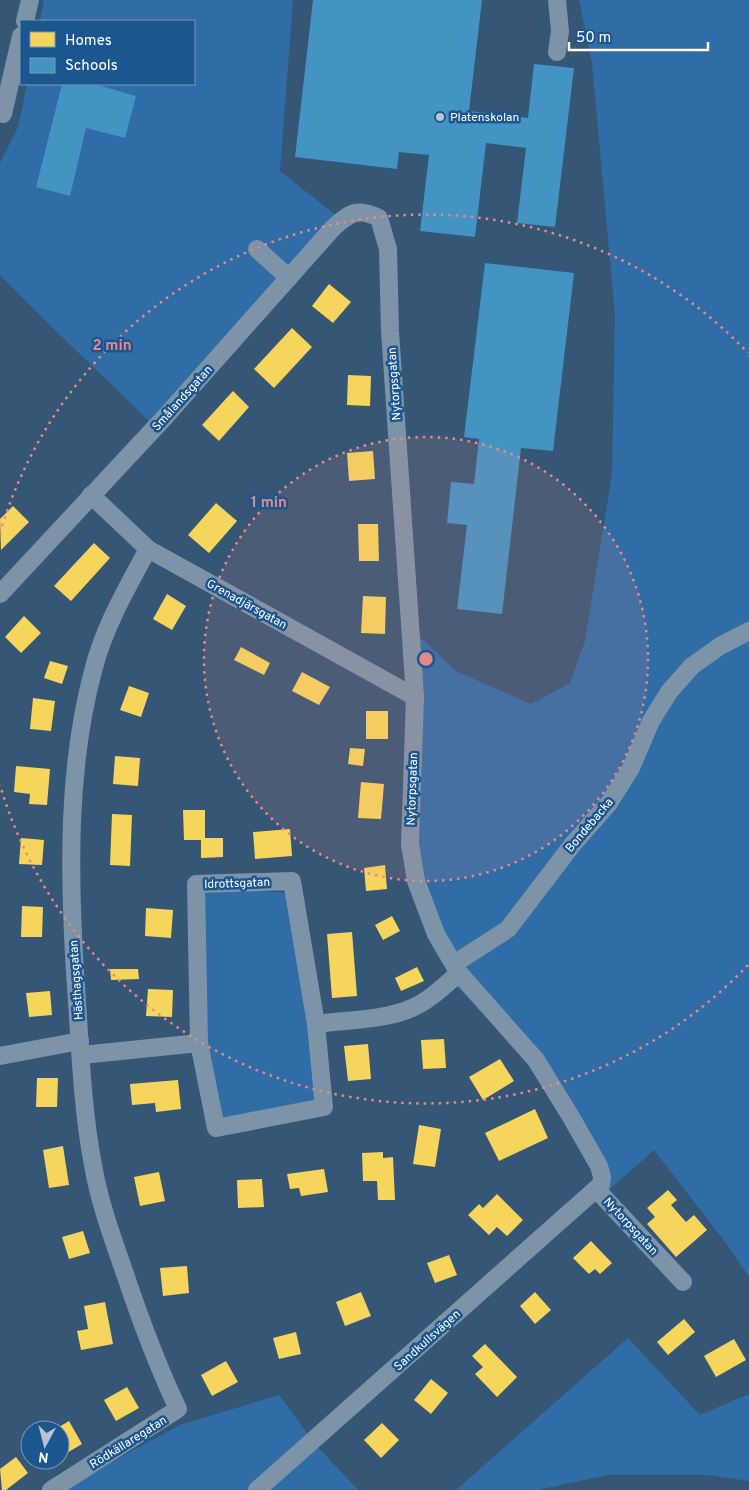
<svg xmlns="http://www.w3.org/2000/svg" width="749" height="1490" font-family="Overpass,sans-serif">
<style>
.green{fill:#306ca5}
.homes{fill:#f6d55c}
.schools{fill:#4393c3}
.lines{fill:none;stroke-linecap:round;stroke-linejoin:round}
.minor{stroke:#7d93a8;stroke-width:18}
.ring{fill:none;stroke:#e88989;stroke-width:2.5;stroke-dasharray:2.5 5}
.poi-dot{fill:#b9c4cf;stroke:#1c568f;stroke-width:2}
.labels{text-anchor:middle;stroke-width:5;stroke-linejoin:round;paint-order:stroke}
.poi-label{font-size:12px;fill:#fff;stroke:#1c568f;text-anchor:start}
.street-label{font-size:12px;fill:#fff;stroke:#1c568f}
.centre{fill:#e88989;stroke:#1c568f;stroke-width:2.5}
.ring-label{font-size:15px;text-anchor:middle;font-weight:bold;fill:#e88989;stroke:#1c568f;stroke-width:5;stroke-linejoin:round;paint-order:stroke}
</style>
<rect width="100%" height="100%" fill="#365675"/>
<g class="green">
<path d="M44 0H293L280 171 338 217 156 428C105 377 51 328 0 275V163L18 127 27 84H194V21H40Z"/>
<path d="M579 0H749V1277L725 1242 654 1150 595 1202 594 1167 520 1052 453 983 428 939 408 875 412 629 456 671 531 704 570 683 585 641 612 474 615 316 592 63Z"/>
<path d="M196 885 286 893 298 929 321 1109 218 1126 199 1052Z"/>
<path d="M628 1338 700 1415 749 1394V1481L709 1475H608L537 1490H456Z"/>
<path d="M279 1395 315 1444 358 1490H59L180 1425Z"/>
</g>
<g class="homes">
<path d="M329 284 351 302 333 323 312 306Z"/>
<path d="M292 328 312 347 274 388 254 369Z"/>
<path d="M348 375 371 376 370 406 347 405Z"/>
<path d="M233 391 249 407 219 441 202 425Z"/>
<path d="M373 451 375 479 349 481 347 453Z"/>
<path d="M216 503 237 521 209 553 188 535Z"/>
<path d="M13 506 29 522 1 550 0 519Z"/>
<path d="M358 524H378L379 561H359Z"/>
<path d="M94 543 110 558 71 601 54 586Z"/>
<path d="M167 594 186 606 172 630 153 619Z"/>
<path d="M363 596 386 597 385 634 361 633Z"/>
<path d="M24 616 41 633 21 653 5 637Z"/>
<path d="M241 647 270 663 264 675 234 660Z"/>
<path d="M50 661 68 666 62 684 44 678Z"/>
<path d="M302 672 330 687 319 705 292 691Z"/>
<path d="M129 686 149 693 141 717 120 710Z"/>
<path d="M33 698 55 701 51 731 30 729Z"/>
<rect x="366" y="711" width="22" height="28"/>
<path d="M350 748 365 749 363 766 348 764Z"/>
<path d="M115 756 140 758 138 786 113 784Z"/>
<path d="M16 766 50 769 47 805 29 804 30 794 14 792Z"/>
<path d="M361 782 384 784 381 819 358 818Z"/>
<path d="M183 810H205V838H223V857L201 858V840H184Z"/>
<path d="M112 814 132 815 130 866 110 865Z"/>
<path d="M290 829 292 856 255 859 253 832Z"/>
<path d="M21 838 44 840 42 865 19 864Z"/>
<path d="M385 865 387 889 366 891 364 868Z"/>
<path d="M22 906 43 907 42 937H21Z"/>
<path d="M146 908 173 910 171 938 145 936Z"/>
<path d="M392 916 400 931 383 940 375 925Z"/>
<path d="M352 932 357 996 332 998 327 934Z"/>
<path d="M417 967 424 981 401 991 395 978Z"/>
<path d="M110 969H138L139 979 111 980Z"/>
<path d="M148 989 173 990 172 1017 146 1016Z"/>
<path d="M50 991 52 1015 29 1017 26 993Z"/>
<path d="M444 1039 446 1068 423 1069 421 1040Z"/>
<path d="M368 1044 371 1079 348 1081 344 1046Z"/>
<path d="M500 1059 514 1081 483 1100 469 1077Z"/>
<path d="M37 1078H58L57 1107H36Z"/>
<path d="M178 1080 181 1109 156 1112 155 1103 132 1105 130 1084Z"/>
<path d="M535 1109 548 1138 499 1161 485 1133Z"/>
<path d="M419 1125 441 1129 435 1167 413 1164Z"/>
<path d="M63 1146 69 1185 49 1188 43 1150Z"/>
<path d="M383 1152V1158L393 1157 395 1200H378L377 1181H363L362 1153Z"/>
<path d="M324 1169 328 1192 301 1196 299 1188 290 1189 287 1174Z"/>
<path d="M159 1172 165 1201 140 1206 134 1177Z"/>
<path d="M262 1179 264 1207 238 1208 237 1180Z"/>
<path d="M668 1190 677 1200 671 1205 686 1222 694 1215 707 1230 676 1257 647 1224 655 1217 647 1208Z"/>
<path d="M497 1194 523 1220 507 1236 497 1227 489 1235 468 1215 479 1204 483 1208Z"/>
<path d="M83 1231 90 1253 69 1259 62 1237Z"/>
<path d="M591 1241 612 1263 600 1274 595 1269 589 1274 573 1258Z"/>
<path d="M449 1255 457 1275 435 1283 427 1263Z"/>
<path d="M187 1266 189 1293 163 1296 160 1268Z"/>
<path d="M361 1292 371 1316 345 1326 336 1302Z"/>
<path d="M535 1292 551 1310 535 1324 520 1306Z"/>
<path d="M105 1302 113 1344 81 1350 77 1331 88 1329 84 1306Z"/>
<path d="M684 1319 695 1332 668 1355 657 1342Z"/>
<path d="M296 1332 301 1354 279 1359 273 1338Z"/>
<path d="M734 1339 746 1360 716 1377 704 1356Z"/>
<path d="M485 1344 517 1377 497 1397 475 1374 483 1367 472 1356Z"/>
<path d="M226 1361 238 1382 212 1396 201 1375Z"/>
<path d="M431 1379 448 1393 431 1414 414 1400Z"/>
<path d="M127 1387 139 1408 116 1421 104 1400Z"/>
<path d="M69 1421 82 1444 60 1457V1430H54Z"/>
<path d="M382 1423 399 1440 381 1458 364 1440Z"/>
<path d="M16 1457 28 1473 6 1490H2L0 1469Z"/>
</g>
<g class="schools">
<path d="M313 0H482L469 111 528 118 534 64 574 68 555 227 517 223 526 148 486 143 475 237 420 231 429 155 399 152 397 169 295 157Z"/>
<path d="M62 84H94L136 96 125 138 86 128 70 196 36 187Z"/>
<path d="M485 263 574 273 553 451 521 448 502 614 457 609 467 525 447 523 451 482 474 484 479 439 464 437Z"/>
</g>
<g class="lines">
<g class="minor">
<path d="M557 0 560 31 557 52"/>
<path d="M25 21 30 0"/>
<path d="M3 114 21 36"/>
<path d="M257 249 289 278"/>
<path d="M91 495 148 549 415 697"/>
<path d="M0 594 164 418 333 228C349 213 358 207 379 218L388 249 390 331 415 697 410 844 416 881 436 934 459 973 536 1060 571 1117 599 1166 602 1177 601 1185 596 1189 257 1490"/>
<path d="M454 964 508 929 573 844 609 803 631 768 651 721 669 692 692 666 720 646 749 631"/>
<path d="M316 1024C345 1020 386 1020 412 1008 430 1000 444 986 459 973"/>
<path d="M82 1055 199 1043 216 1128 324 1107 316 1024 292 881 196 884 199 1043"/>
<path d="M0 1056 80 1041"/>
<path d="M596 1189 683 1282"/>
<path d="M51 1490 178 1409C156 1363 139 1316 123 1268 111 1234 99 1200 93 1165 81 1102 80 1037 75 973 69 872 67 769 93 671 104 627 127 588 148 549"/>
</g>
</g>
<circle cx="426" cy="659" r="222" fill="#e88989" fill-opacity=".12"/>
<g class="ring">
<circle cx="426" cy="659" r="222"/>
<path d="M748 965A444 444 0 0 1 0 785M0 533A444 444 0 0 1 748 353"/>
</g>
<circle class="poi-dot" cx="440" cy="117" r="5"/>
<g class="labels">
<g class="poi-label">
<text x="450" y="121">Platenskolan</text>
</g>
<g class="street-label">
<text transform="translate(394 384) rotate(-94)" y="4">Nytorpsgatan</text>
<text transform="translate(182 398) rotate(-48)" y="4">Smålandsgatan</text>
<text transform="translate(247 604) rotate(29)" y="4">Grenadjärsgatan</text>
<text transform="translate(412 789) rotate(-88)" y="4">Nytorpsgatan</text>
<text transform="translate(589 825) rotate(-50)" y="4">Bondebacka</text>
<text transform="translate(237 883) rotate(-2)" y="4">Idrottsgatan</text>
<text transform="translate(76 980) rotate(-94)" y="4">Hästhagsgatan</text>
<text transform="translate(631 1226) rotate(47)" y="4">Nytorpsgatan</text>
<text transform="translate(427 1340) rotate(-42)" y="4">Sandkullsvägen</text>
<text transform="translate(128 1442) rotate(-32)" y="4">Rödkällaregatan</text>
</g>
</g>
<circle cx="426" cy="659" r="8" class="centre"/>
<g class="ring-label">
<text x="112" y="350">2 min</text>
<text x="269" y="507">1 min</text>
</g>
<rect x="20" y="20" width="175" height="65" fill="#1c568f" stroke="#779abc"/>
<rect x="30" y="32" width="25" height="15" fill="#f6d55c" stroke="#779abc"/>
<text x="65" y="45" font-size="15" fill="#ffffff">Homes</text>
<rect x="30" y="58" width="25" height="15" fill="#4393c3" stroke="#779abc"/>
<text x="65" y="70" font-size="15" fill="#ffffff">Schools</text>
<g transform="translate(45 1445) rotate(187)"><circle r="24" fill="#1c568f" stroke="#779abc"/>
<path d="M0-4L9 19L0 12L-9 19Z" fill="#b9c4cf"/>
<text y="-8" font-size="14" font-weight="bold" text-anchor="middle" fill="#ffffff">N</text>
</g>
<path d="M569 42v8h139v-8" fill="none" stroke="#ffffff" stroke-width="2.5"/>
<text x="576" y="42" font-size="15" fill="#ffffff" stroke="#1c568f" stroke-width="4" paint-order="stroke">50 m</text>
</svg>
